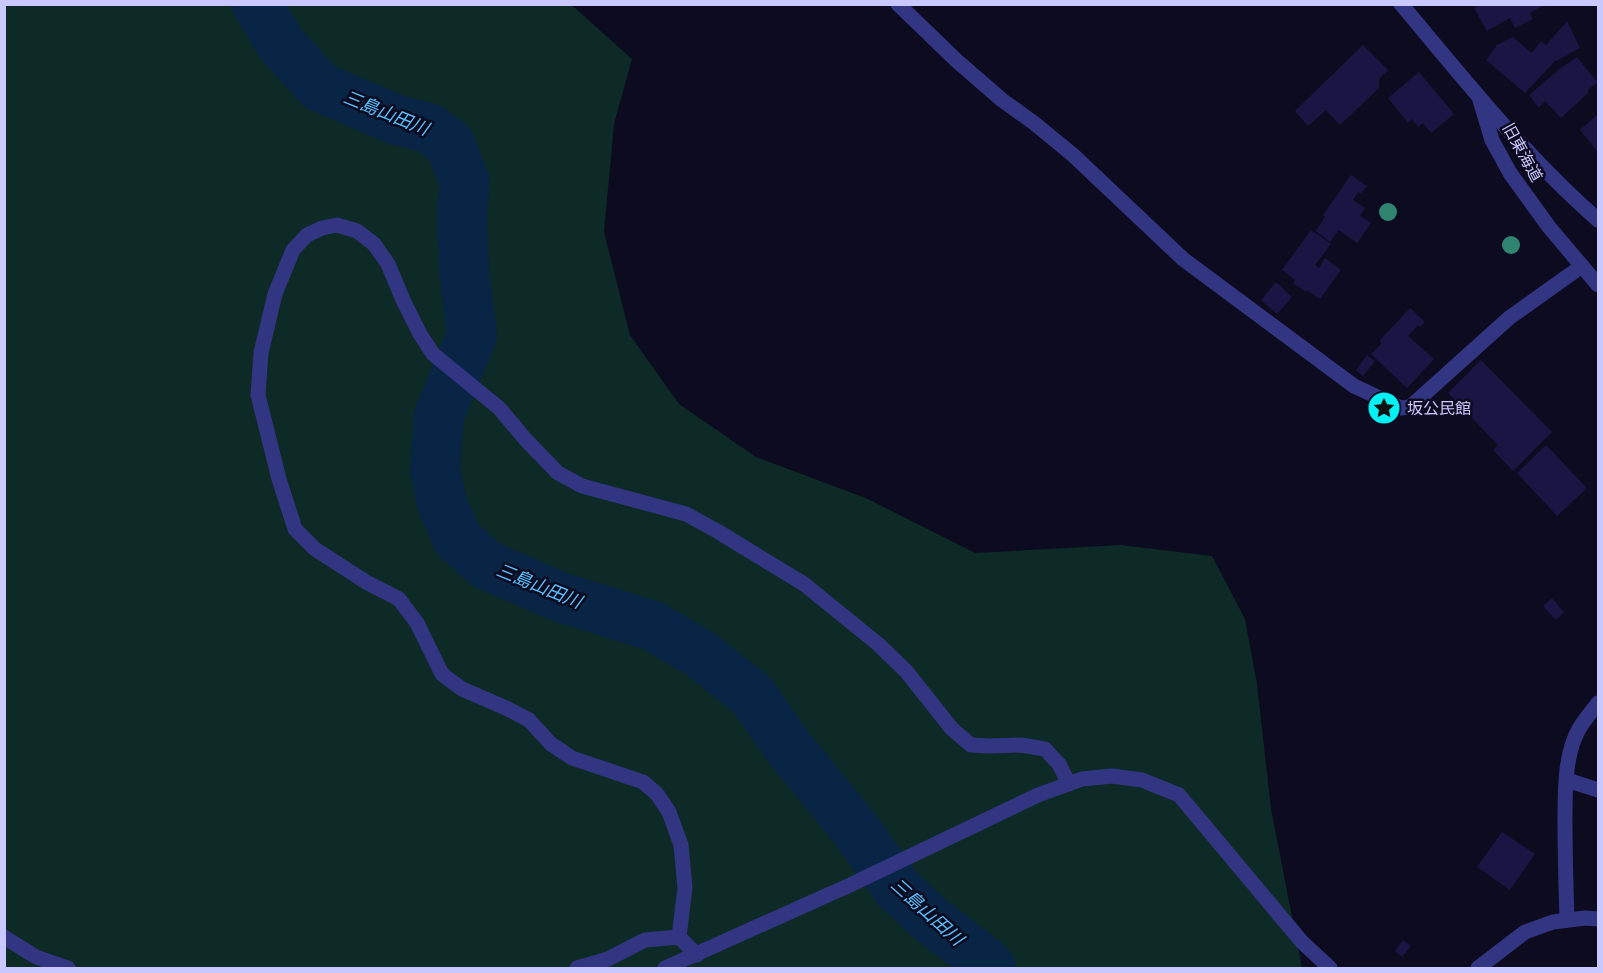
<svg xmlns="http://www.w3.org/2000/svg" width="1603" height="973" font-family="'Source Sans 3','Noto Sans JP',sans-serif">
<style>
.green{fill:#0d2a26}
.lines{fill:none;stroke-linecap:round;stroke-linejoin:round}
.river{stroke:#082546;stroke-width:50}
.building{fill:#1a1542}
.minor{stroke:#323682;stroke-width:15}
.tree{fill:#308570}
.labels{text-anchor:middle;stroke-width:5;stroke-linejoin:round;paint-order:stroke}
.street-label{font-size:16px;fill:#cac9ff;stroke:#0c0b20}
.poi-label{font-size:16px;fill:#cac9ff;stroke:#0c0b20;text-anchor:start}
.water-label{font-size:18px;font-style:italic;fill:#57c1ff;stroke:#0c0b20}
</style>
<rect width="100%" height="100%" fill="#0c0b20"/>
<path class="green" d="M5 4H567L575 8 632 59 614 124 604 232 630 335 679 404 756 457 868 499 975 553 1121 545 1212 556 1245 619 1257 684 1271 809 1302 968H5Z"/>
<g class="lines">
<path class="river" d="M257 4 281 44 320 87 397 120 429 128 450 144 465 182 462 213 464 270 472 335 439 415 435 470 442 504 458 540 487 565 560 597 653 626 702 655 752 695 789 748 856 830 897 888 929 918 983 960 991 968"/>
</g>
<g class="building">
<path d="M1481 4H1546L1530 13 1533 19 1515 28 1510 18 1487 31 1474 8Z"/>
<path d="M1567 21 1580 48 1554 62 1525 93 1486 60 1497 45 1513 37 1532 53 1541 41 1546 45Z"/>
<path d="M1363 45 1388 70 1379 79V88L1340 125 1326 110 1308 126 1295 111Z"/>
<path d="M1577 57 1597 82 1588 90 1589 92 1561 118 1545 101 1539 108 1529 95 1562 67Z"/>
<path d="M1419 72 1454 114 1431 133 1423 123 1418 127 1412 119 1408 123 1388 98Z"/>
<path d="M1598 114V152L1580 130Z"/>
<path d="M1351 175 1367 186 1361 194 1358 192 1353 200 1365 208 1360 216 1371 223 1357 243 1339 230 1330 242 1316 231 1325 217 1323 215Z"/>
<path d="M1311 230 1331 244 1315 265 1319 268 1325 258 1341 270 1320 299 1307 290 1306 292 1293 283 1295 280 1282 270Z"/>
<path d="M1276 282 1292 297 1277 314 1261 300Z"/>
<path d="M1410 308 1425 322 1420 327 1418 325 1408 336 1434 359 1407 388 1371 354 1381 344 1380 340Z"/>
<path d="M1367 355 1375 361 1363 376 1356 370Z"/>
<path d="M1481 360 1552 432 1513 471 1493 450 1498 445 1448 393Z"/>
<path d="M1546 445 1587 488 1557 516 1517 473Z"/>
<path d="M1552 598 1564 612 1556 620 1543 606Z"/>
<path d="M1502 832 1535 854 1510 890 1477 867Z"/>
<path d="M1403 940 1411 946 1402 957 1395 951Z"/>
</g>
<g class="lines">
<g class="minor">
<path d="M898 4 957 61 1002 100 1034 123 1073 155 1183 259 1354 386 1401 408 1410 407 1509 318 1582 266"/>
<path d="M1401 4C1464 79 1525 156 1598 220"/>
<path d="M1480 100 1492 140 1510 173 1549 227 1598 285"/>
<path d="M1567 780 1598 790"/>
<path d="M1567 920C1566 888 1565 856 1565 824 1565 795 1564 755 1579 729 1584 720 1592 711 1598 703"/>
<path d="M4 937 36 957 68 968"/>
<path d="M679 937 685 888 681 845 669 812 657 794 643 782 572 758 551 744 529 720 506 708 462 689 442 674 417 623 399 599 366 582 315 549 295 529 279 479 258 395 261 353 275 294 293 250 307 235 322 228 337 225 357 231 374 244 388 264 403 300 420 334 433 354 499 408 526 440 558 473 582 486 686 514 717 531 804 584 878 644 906 671 952 729 971 745 989 746 1021 745 1045 749 1059 764 1069 784"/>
<path d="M577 968 608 959 645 940 679 937 697 955"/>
<path d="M665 968 850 885 1038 795 1082 779 1112 776 1142 780 1179 795 1302 942 1330 968"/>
<path d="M1478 968 1525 932 1553 922 1585 918 1598 919"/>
</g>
</g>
<g class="tree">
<circle cx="1388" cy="212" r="9"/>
<circle cx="1511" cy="245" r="9"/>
</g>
<defs>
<g id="sight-disc" transform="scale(1.725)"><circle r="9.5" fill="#00f3f4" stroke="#0c0b20"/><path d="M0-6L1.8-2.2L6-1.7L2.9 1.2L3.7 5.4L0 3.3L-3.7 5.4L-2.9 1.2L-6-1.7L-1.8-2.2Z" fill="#111"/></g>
</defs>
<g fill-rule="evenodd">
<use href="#sight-disc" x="1384" y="408"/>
</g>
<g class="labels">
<g class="street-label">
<text transform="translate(1523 152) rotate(61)" y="6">旧東海道</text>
</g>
<g class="poi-label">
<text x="1407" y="414">坂公民館</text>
</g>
<g class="water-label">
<text transform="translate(386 113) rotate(22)" y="6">三島山田川</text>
<text transform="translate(539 586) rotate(22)" y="6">三島山田川</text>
<text transform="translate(927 912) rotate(42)" y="6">三島山田川</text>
</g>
</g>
<rect width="1603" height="973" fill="none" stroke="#cac9ff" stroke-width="12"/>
</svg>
